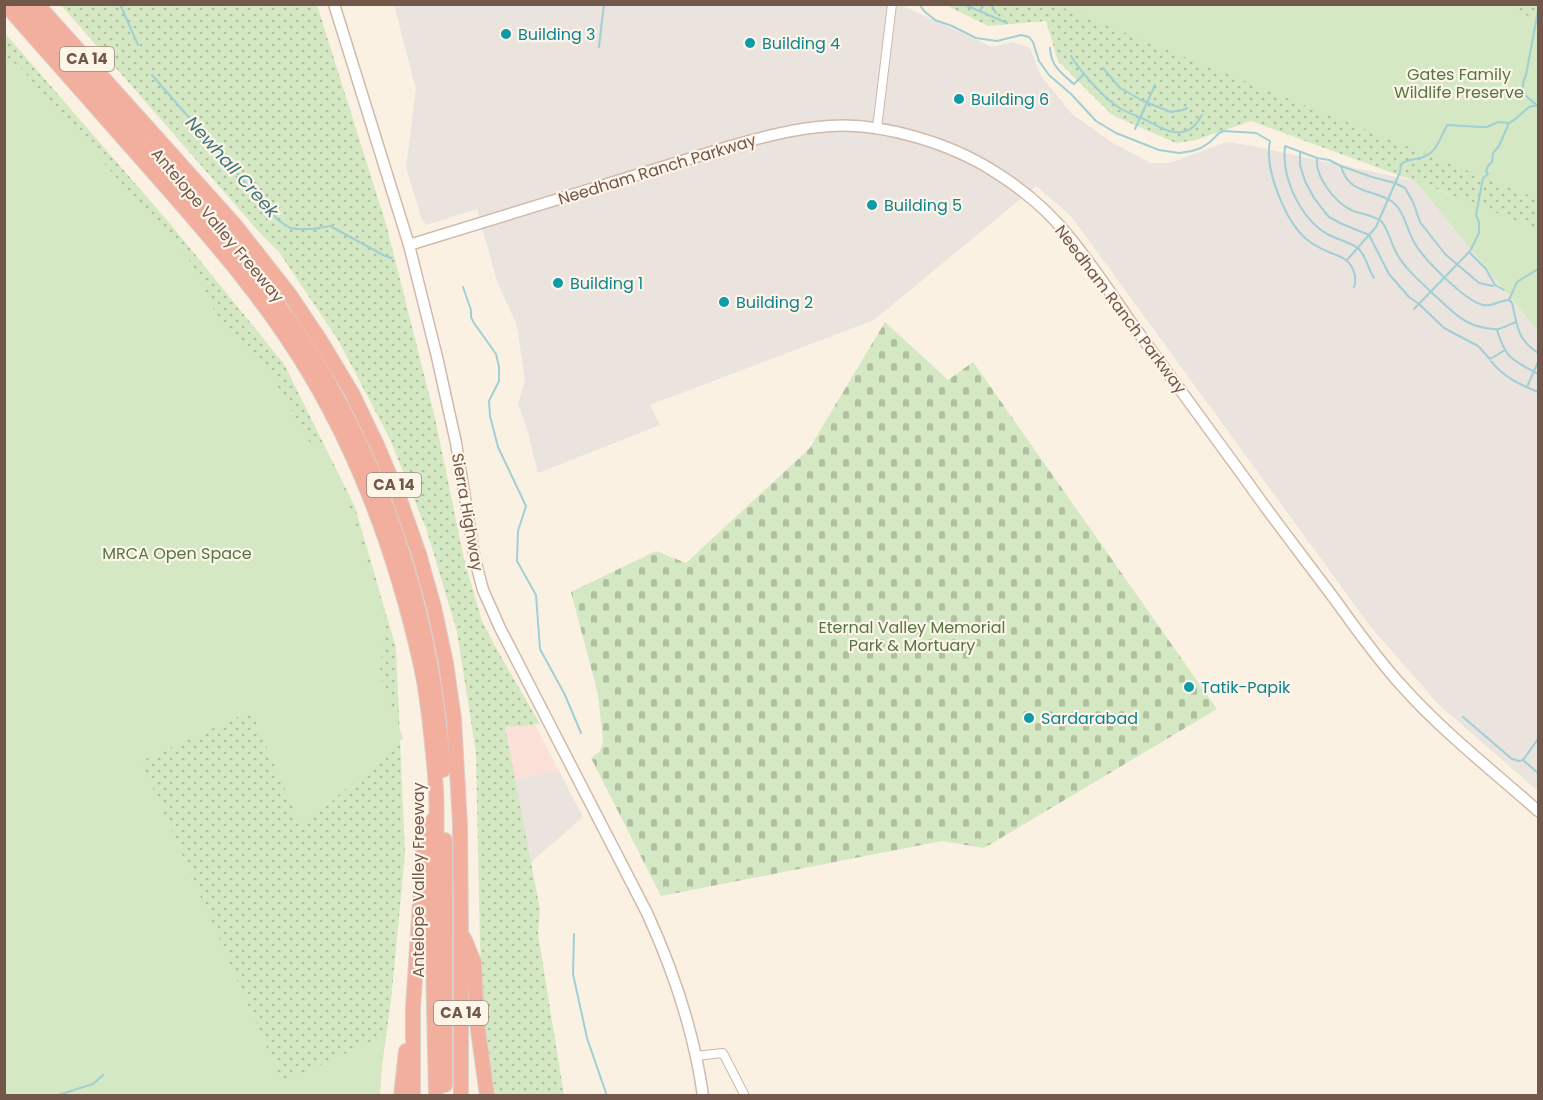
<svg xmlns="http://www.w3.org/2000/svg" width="1543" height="1100" font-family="Poppins,sans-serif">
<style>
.commercial{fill:#fbe0d8}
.industrial{fill:#eae3de}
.grass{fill:url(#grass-dots)}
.cemetery{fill:url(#cemetery-stones)}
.park{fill:#d3e8c3}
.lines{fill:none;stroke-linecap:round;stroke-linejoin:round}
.stream{stroke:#a0cfd4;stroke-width:2}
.street-casing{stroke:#ccb8ab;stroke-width:10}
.secondary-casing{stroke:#d0baab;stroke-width:13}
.highway-casing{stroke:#d8d0cd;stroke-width:16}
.street{stroke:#fff;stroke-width:8}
.secondary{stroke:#fff;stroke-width:10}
.highway{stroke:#f2af9d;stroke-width:14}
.culture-dot{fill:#0f9aa8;stroke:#fef5e9;stroke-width:2}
.labels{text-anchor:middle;stroke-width:4.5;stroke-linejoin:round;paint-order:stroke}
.shield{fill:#fef5e9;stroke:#9c867a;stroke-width:1.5}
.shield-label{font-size:15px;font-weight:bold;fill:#72574b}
.culture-label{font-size:16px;fill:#0d838f;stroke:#fef5e9;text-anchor:start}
.park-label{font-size:16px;fill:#557743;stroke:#fef5e9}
.street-label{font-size:16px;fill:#72574b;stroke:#fef5e9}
.water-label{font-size:18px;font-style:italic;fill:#43777d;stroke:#fef5e9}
</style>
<defs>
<pattern id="grass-dots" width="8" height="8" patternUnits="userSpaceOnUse" patternTransform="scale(1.5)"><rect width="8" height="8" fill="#d3e8c3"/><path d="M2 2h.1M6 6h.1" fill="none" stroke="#b0bfa0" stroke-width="1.8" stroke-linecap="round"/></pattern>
<pattern id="cemetery-stones" width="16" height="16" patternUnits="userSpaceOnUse" patternTransform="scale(1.5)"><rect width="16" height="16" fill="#d3e8c3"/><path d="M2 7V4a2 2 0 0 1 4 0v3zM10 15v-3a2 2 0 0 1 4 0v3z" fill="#b0bfa0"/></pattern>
</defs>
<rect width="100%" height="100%" fill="#fbf1e3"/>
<path class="commercial" d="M534 722 559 771 514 779 505 727Z"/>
<g class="industrial">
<path d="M394 5H901L992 47 1012 42 1030 48 1041 76 1072 114 1113 143 1151 163H1169L1227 142 1253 146 1415 181 1538 331V791L1438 704 1370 626 1071 216 1036 186 874 320 650 405 660 425 538 473 527 429 518 404 525 381 517 326 497 281 477 209 427 225 422 220 406 167 416 89Z"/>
<path d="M559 771 583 817 530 863 514 779Z"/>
</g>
<g class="grass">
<path d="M61 5H317L386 224 435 418 464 559 482 621 496 648 540 724 505 727 540 909 538 934 564 1095H495L485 1038 480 944 476 753 457 632 427 531 389 437 338 340 279 252 259 232Z"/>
<path d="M946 5H1538V262L1447 193 1251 121 1196 140 1176 143 1112 115 1058 61 1046 21 988 26Z"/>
<path d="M4 32 172 226 284 364 355 507 396 648 405 853 391 1001 378 1095H5Z"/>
</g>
<path class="cemetery" d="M885 322 948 380 973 362 1217 709 984 848 942 841 661 896 591 758 600 751 603 741 598 694 571 592 656 551 686 563 809 449Z"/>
<g class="park">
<path d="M1056 5H1506L1538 21V199Z"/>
<path d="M4 55 20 67 193 265 220 323 264 362 310 443 316 437 341 479 385 618 380 676 403 738 302 828 251 711 141 761 282 1082 384 1036 380 1095H5Z"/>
<path d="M1415 181 1538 229V331Z"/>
</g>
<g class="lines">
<g class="stream">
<path d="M120 4 138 45"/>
<path d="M919 4 924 11 935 20 952 26 976 38 997 41 1021 35 1029 37 1033 42 1039 61 1049 75 1071 94 1096 121 1116 133 1159 150 1179 153 1192 151 1201 148 1210 142 1219 133 1224 131 1256 133 1270 141C1264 169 1286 225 1310 242 1316 246 1324 250 1331 253 1336 255 1343 257 1347 261 1354 267 1357 279 1354 287"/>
<path d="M963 4 1007 23"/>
<path d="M991 4 996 13"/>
<path d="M980 11 984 4"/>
<path d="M1538 11 1526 75C1518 92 1526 97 1538 106"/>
<path d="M599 47 604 4"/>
<path d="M1050 48C1051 66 1061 73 1074 84L1084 74"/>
<path d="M1071 56C1079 70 1104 98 1118 107 1124 111 1132 114 1139 117 1153 122 1170 137 1186 131 1193 129 1198 122 1202 115"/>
<path d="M1103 68 1120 88 1143 101 1171 112 1183 110 1187 108"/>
<path d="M152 75 278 220 290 228 298 229H313L330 226 385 256 392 258"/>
<path d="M1135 129 1155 85"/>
<path d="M1300 152V165L1305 181 1314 198 1324 211 1329 217 1340 223 1369 235 1389 274 1409 297 1419 304 1444 328 1478 346 1490 359 1505 350"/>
<path d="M1317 159C1315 177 1335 202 1351 210 1360 214 1373 215 1381 221 1387 226 1392 246 1397 254 1405 269 1418 279 1430 291 1447 306 1462 325 1486 328 1490 328 1496 330 1499 329 1505 327 1511 324 1516 322"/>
<path d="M1341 166C1349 197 1378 188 1395 204 1404 212 1407 229 1413 240 1421 257 1465 301 1483 305 1492 307 1500 300 1509 300L1517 282 1538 269"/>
<path d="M1470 253 1486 269 1495 285 1504 290"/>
<path d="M1347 260 1376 227 1400 172 1401 164C1408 159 1412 160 1420 158 1437 154 1440 138 1447 125L1481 127H1487L1498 122 1509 123 1514 120 1529 107 1537 105"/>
<path d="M1374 278C1368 269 1366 256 1359 249 1352 243 1337 239 1329 235 1301 220 1281 178 1285 146L1317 158 1329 160 1341 166 1372 177 1395 183 1405 188 1413 202 1420 222 1445 254 1479 283 1493 286"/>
<path d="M463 287 471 310V317L474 323 496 354 499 367V381L489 401 490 416 498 447 526 506 518 531 517 561 536 595 540 649 565 695 581 733"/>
<path d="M1509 300 1512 303C1518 327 1516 338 1538 353"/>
<path d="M1414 309 1470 251 1479 233V222L1476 215 1483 178 1488 174 1486 171 1488 166 1492 162 1493 153 1499 146 1509 123"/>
<path d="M1497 330C1507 362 1513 359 1538 374"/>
<path d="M1491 361C1503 377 1521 385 1538 392"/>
<path d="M1527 387 1538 362"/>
<path d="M1463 717 1512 759 1519 761 1523 760 1538 773"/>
<path d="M1523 760 1538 739"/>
<path d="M574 934 573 974 587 1038 607 1096"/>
<path d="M55 1096 93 1084 103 1075"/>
</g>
<g class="street-casing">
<g id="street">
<path d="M877 128 892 4"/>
<path d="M696 1056 723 1053 745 1096"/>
</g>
</g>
<g class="secondary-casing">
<g id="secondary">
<path d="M334 4 409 245 437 357 456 443 475 560 483 590 500 628 647 913C674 972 694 1031 703 1096"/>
<path d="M409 245 731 146C763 137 796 128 830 126 882 122 952 144 995 172 1024 190 1050 212 1071 239 1092 265 1111 293 1130 321 1169 374 1207 427 1246 480 1274 520 1304 558 1333 597 1355 627 1377 659 1402 686 1443 732 1492 770 1538 811"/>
</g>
</g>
<g class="highway-casing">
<g id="highway">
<path d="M5 4C59 66 114 127 168 189 216 244 261 296 300 358 359 452 397 558 421 666 428 698 431 731 434 764 440 819 434 874 433 929 433 985 435 1040 436 1096"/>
<path d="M22 4 233 247C266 288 299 330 325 376 393 495 435 633 443 770"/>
<path d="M37 4 235 225 290 295 322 343 352 393 377 445 399 497 419 554 434 607 446 663 454 719 460 824 461 931V1096"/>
<path d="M445 840V1085"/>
<path d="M464 938 474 962 477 1023 487 1096"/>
<path d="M401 1096 406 1051"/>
<path d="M413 1096V1008L424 841 433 820"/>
</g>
</g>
<use href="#street" class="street"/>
<use href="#secondary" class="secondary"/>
<use href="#highway" class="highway"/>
</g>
<g class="culture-dot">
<circle cx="506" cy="34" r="6"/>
<circle cx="750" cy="43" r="6"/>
<circle cx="959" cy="99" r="6"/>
<circle cx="872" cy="205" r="6"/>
<circle cx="558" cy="283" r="6"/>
<circle cx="724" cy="302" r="6"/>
<circle cx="1189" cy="687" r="6"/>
<circle cx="1029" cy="718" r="6"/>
</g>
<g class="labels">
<g class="shield">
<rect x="60" y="47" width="54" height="24" rx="4.5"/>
<rect x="367" y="473" width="54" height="24" rx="4.5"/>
<rect x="434" y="1001" width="54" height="24" rx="4.5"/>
</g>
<g class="shield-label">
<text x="87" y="64">CA 14</text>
<text x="394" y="490">CA 14</text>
<text x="461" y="1018">CA 14</text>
</g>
<g class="culture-label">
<text x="518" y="40">Building 3</text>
<text x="762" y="49">Building 4</text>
<text x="971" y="105">Building 6</text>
<text x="884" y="211">Building 5</text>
<text x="570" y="289">Building 1</text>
<text x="736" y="308">Building 2</text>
<text x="1201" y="693">Tatik-Papik</text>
<text x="1041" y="724">Sardarabad</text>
</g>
<g class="park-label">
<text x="1459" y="80">Gates Family<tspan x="1459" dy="18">Wildlife Preserve</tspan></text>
<text x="177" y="559">MRCA Open Space</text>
<text x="912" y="633">Eternal Valley Memorial<tspan x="912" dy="18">Park &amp; Mortuary</tspan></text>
</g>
<g class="street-label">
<text transform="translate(657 169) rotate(-17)" y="6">Needham Ranch Parkway</text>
<text transform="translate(218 225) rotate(50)" y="6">Antelope Valley Freeway</text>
<text transform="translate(1121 309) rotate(53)" y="6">Needham Ranch Parkway</text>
<text transform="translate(468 512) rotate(80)" y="6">Sierra Highway</text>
<text transform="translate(418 880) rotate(-90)" y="6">Antelope Valley Freeway</text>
</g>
<g class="water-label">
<text transform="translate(232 167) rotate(48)" y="6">Newhall Creek</text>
</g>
</g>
<rect width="1543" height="1100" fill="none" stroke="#72574b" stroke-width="12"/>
</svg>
